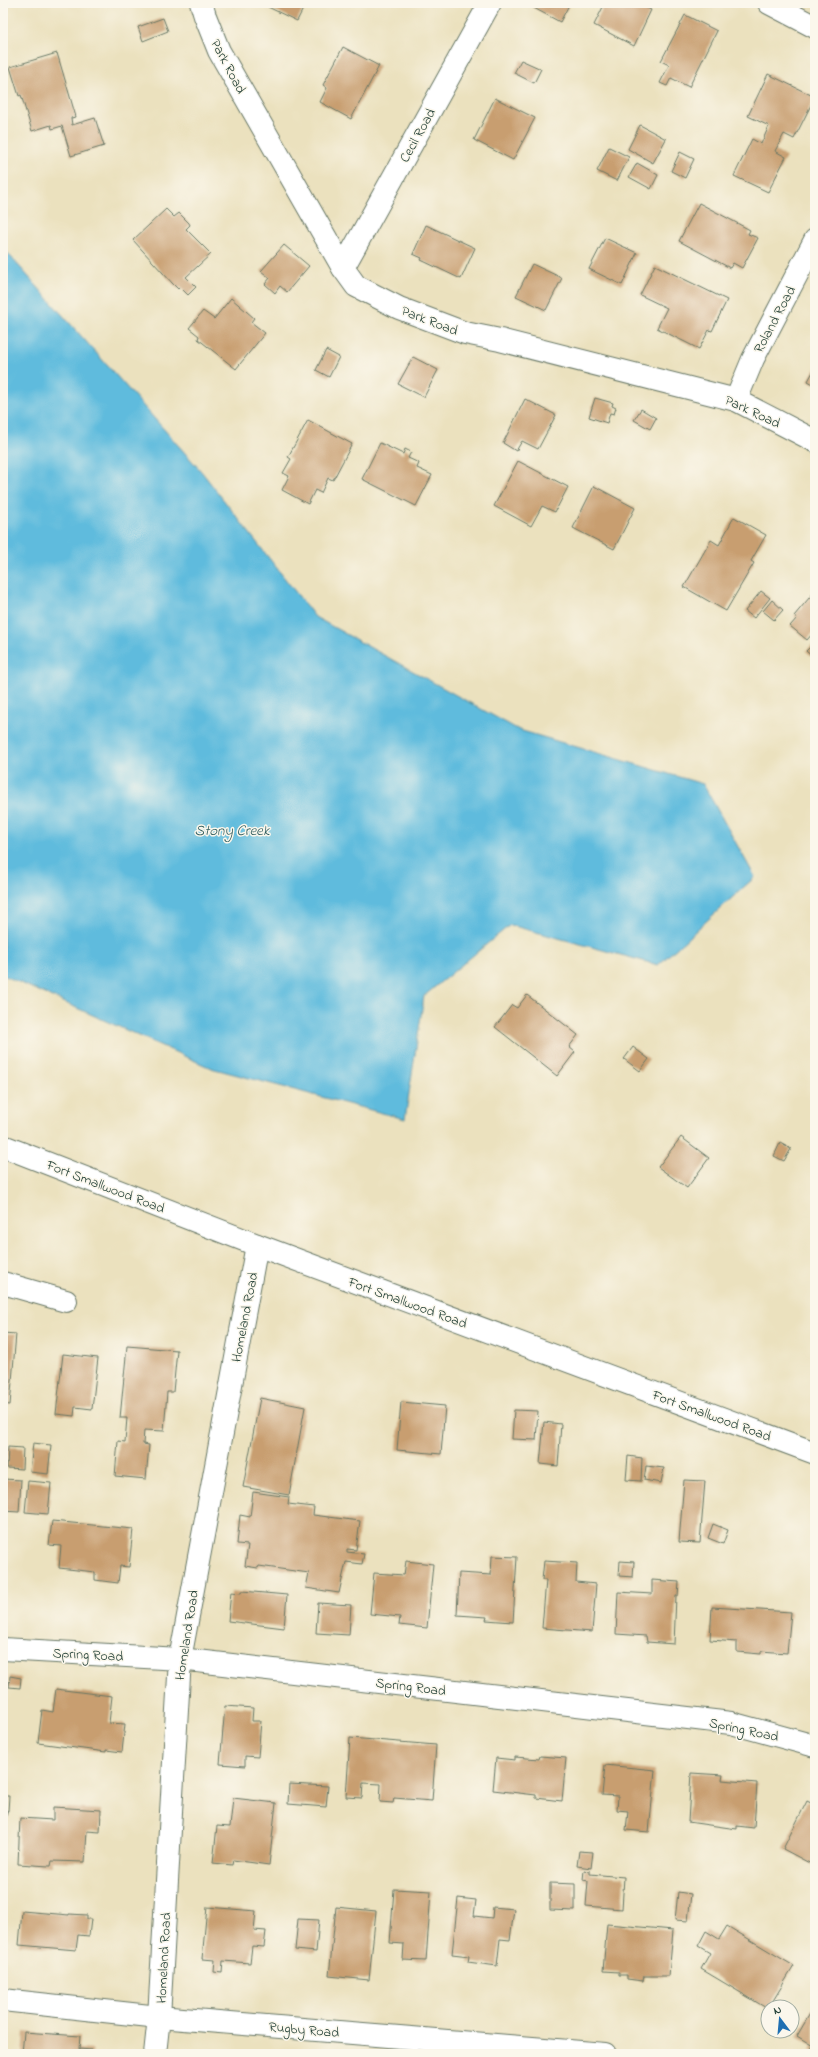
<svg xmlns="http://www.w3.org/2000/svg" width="818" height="2057" font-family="'Indie Flower',sans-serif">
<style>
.water{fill:#5fbbdd;stroke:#3f7c88}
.building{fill:#c89e6f}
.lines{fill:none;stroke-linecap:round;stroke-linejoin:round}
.minor-casing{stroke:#667664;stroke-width:24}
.primary-casing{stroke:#667664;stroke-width:24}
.minor{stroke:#fff;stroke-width:22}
.primary{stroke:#fff;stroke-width:22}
.labels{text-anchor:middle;stroke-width:3;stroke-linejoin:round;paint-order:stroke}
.street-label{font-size:14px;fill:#1f3d34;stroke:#fbf7ec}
.water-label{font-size:15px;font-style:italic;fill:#2f5c5e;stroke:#fbf7ec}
</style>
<rect width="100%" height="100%" fill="#fbf7ec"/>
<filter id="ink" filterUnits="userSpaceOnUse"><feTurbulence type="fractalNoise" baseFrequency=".025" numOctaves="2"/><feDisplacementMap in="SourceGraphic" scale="8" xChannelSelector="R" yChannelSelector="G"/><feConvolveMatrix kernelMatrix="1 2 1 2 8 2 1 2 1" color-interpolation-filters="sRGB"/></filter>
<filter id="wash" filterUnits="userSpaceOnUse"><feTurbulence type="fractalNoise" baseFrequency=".012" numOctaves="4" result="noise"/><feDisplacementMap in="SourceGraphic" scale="16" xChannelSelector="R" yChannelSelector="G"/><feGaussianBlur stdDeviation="0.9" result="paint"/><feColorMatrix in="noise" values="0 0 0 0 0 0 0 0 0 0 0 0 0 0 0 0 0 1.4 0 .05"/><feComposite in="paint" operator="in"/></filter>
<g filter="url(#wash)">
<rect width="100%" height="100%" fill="#ebe1be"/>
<path class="water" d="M3 248 201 471 315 617 519 730 703 784 755 877 658 965 510 925 424 996 405 1119 211 1068 3 975Z"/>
<g id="blocks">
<g class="building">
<path d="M270 3H306L297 21 268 7Z"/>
<path d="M534 3H570L560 22 532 7Z"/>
<path d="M605 3H637L651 10 634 46 594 25Z"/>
<path d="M685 15 717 31 689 87 671 78 667 86 660 83 669 65 661 61Z"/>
<path d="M163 18 168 31 143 41 138 27Z"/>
<path d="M343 47 379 66 351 119 320 102 327 88 323 85Z"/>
<path d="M57 53 76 117 71 118 72 125 95 118 104 146 71 156 62 126 52 129 51 125 32 131 21 95 19 96 10 67Z"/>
<path d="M521 60 541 69 534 83 514 73Z"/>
<path d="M768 74 815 97 794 139 784 134 775 151 786 157 768 192 734 176 752 139 761 144 769 126 748 116Z"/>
<path d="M495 98 535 118 513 160 474 140Z"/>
<path d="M640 125 666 139 653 163 628 149Z"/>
<path d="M609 147 629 157 617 181 597 171Z"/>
<path d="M680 152 694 159 685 178 671 171Z"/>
<path d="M637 163 658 175 651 189 629 177Z"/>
<path d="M699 203 750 230 748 234 758 238 742 268 733 263 730 268 679 241Z"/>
<path d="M166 209 174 217 179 213 189 223 190 225 186 229 211 254 186 277 196 287 188 295 180 287 178 289 173 284 133 240Z"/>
<path d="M426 225 475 248 461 279 421 260 422 258 413 254Z"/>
<path d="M605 238 637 253 622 285 589 269Z"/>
<path d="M284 245 309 266 287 292 280 286 275 293 265 284 270 278 261 271Z"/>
<path d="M532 264 562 278 546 310 516 296Z"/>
<path d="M655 265 727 300 712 331 709 330 699 349 657 328 667 308 640 295Z"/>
<path d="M231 298 254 318 251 322 265 333 236 369 198 339 199 336 189 328 203 311 214 319Z"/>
<path d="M326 350 339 357 329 377 316 370Z"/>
<path d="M413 357 438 370 424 397 398 384Z"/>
<path d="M815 368V385L808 381Z"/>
<path d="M595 398 613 403 612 406 616 408 614 414 610 413 607 423 589 417Z"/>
<path d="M525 399 556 415 538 449 522 441 516 451 503 443Z"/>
<path d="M641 409 656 418 650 429 634 420Z"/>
<path d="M308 420 352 444 333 480 328 478 321 493 315 490 308 504 282 490 289 476 283 473 291 459 288 457Z"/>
<path d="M380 443 403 454 405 449 411 452 408 458 419 463 417 468 432 475 416 506 362 479Z"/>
<path d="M518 461 568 487 555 512 542 506 531 526 494 506Z"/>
<path d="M594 486 635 508 614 549 573 528Z"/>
<path d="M734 517 766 535 751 561 754 563 726 611 684 587 711 540 719 545Z"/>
<path d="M761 591 770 598 754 618 745 611Z"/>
<path d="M815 591V634L813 633 807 640 790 626 797 618 794 616Z"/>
<path d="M772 600 783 610 774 620 763 611Z"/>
<path d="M814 643 815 644V659L806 651Z"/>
<path d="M527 995 578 1035 569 1047 575 1052 557 1076 495 1027 512 1005 517 1008Z"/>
<path d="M633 1047 649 1059 640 1071 624 1059Z"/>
<path d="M681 1137 709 1158 687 1188 658 1167Z"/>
<path d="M780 1143 791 1149 784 1161 774 1156Z"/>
<path d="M3 1333 16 1334 10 1405 3 1404Z"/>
<path d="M127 1346 177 1350 173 1392H167L164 1431 144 1430 143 1444 149 1445 146 1479 115 1476 118 1441 125 1442 127 1418H120Z"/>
<path d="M63 1354 98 1358 92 1409 75 1407 74 1416 56 1414Z"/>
<path d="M260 1398 305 1407 289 1495 243 1487Z"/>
<path d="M401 1402 445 1406 441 1454 397 1450Z"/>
<path d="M514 1410 538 1411 536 1440 512 1439Z"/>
<path d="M544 1422 561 1424 558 1466 540 1464Z"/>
<path d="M33 1443 51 1445 48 1474 30 1472Z"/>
<path d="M8 1447 23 1448 22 1469 7 1468Z"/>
<path d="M628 1456 642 1458 641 1481 626 1480Z"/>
<path d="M646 1466 664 1468 661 1483 644 1480Z"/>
<path d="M3 1479 21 1480 19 1512 3 1511Z"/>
<path d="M684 1480 705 1481 700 1543 679 1542Z"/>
<path d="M28 1481 51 1483 48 1514 25 1512Z"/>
<path d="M253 1492 289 1497 288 1504 314 1507 313 1515 360 1521 356 1550 347 1549V1552L364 1554 362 1564 346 1562 339 1593 306 1588 309 1573 259 1566 258 1568 245 1566 248 1545 237 1544 240 1515 250 1517Z"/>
<path d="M52 1521 133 1529 129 1567 120 1566 118 1583 95 1580V1572L59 1568 61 1546 49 1545Z"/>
<path d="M713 1524 728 1530 723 1544 708 1538Z"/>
<path d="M492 1556 517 1557 513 1622 486 1620 487 1617 457 1615 459 1573 491 1575Z"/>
<path d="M406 1561 433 1564 427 1628 399 1625 400 1617 370 1614 374 1573 404 1575Z"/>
<path d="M544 1561 577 1563 576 1582 596 1584 592 1632 542 1628 546 1580H542Z"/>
<path d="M620 1561 634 1562 633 1577 619 1576Z"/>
<path d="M652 1580 679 1582 678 1596H676L674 1644 647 1642 646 1636 616 1634 618 1592 652 1594Z"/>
<path d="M242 1591 287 1595 284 1628 228 1621 231 1592 241 1593Z"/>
<path d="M318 1603 351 1605 349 1635 316 1633Z"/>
<path d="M712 1607 791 1612 787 1653 761 1651V1654L737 1652V1642L710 1640Z"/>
<path d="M10 1676 21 1678 20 1688 9 1687Z"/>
<path d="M56 1689 112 1696 109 1723 125 1724 122 1752 106 1750V1752L38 1743 42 1710 53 1712Z"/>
<path d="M225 1706 253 1708 252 1721H261L258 1757 245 1756V1766L220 1764Z"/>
<path d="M350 1738 436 1745 432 1801 394 1798 393 1803 380 1802 381 1784 363 1783 362 1798 346 1797Z"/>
<path d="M540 1756 566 1758 562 1801 536 1798V1795L493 1790 496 1758 515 1760V1757L539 1759Z"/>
<path d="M605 1765 655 1770 649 1832 626 1830 628 1811 617 1810 618 1796 602 1795Z"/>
<path d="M691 1773 723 1775 722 1780 757 1783 754 1828 737 1826V1829L688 1822Z"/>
<path d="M289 1784 328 1786 326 1807 288 1804Z"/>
<path d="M3 1796H9L8 1811 3 1810Z"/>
<path d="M233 1798 276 1803 269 1865 233 1860 232 1865 213 1863 217 1826 230 1827Z"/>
<path d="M807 1801 815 1805V1866L783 1849Z"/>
<path d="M53 1807 101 1810 100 1832 87 1831 85 1862 52 1861 51 1866H49L18 1864 20 1818 53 1820Z"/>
<path d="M3 1811H7L6 1824H3Z"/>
<path d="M579 1851 593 1852 591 1868 577 1866Z"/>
<path d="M584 1870 590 1871V1874L624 1877 622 1909 586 1906 588 1881 583 1880Z"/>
<path d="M550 1883 575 1884V1911L550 1910Z"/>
<path d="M394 1889 431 1891 426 1961 403 1960 404 1944 390 1943Z"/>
<path d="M678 1892 691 1894 688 1921 675 1920Z"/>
<path d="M458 1898 476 1900 474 1916 492 1918 493 1907 514 1909 510 1940 500 1939 497 1966 468 1962 469 1956 452 1954Z"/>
<path d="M207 1907 256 1911 254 1930 266 1931 264 1947 252 1946 250 1963 223 1961 222 1973 214 1972 215 1960 202 1959Z"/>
<path d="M336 1907 376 1911 369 1980 329 1976Z"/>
<path d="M22 1911 69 1915V1914L87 1915V1919H91L89 1936 78 1935 76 1950 19 1945Z"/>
<path d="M298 1919 319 1920 316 1952 295 1950Z"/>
<path d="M607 1924 673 1930 669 1976H644L643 1981 627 1979V1975H619V1972L603 1971Z"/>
<path d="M727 1926 794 1966 768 2009 701 1969 710 1953 698 1946 706 1931 719 1939Z"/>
<path d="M815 2005V2053L810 2050 813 2046 797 2036Z"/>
<path d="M24 2032 80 2036 79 2049 92 2050 91 2054H22Z"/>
</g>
</g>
</g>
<g filter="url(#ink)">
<use href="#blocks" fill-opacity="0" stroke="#667664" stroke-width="1"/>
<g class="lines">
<g class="minor-casing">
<g id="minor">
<path d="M201 3 205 16 219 51 343 268 356 286 399 308 465 333 500 340 736 400 815 441"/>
<path d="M769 3 815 27"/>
<path d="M343 268 490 3"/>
<path d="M736 400 753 359 815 240"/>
<path d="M3 1283 66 1301"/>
<path d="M3 1649 180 1659 731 1723 815 1746"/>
<path d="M3 2000 159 2017 605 2054"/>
<path d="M155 2054 159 2017 180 1659 257 1245"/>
</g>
</g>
<g class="primary-casing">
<path id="primary" d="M3 1146 257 1245 815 1453"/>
</g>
<use href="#minor" class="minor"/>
<use href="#primary" class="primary"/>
</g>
</g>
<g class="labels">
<g class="street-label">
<text transform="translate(229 66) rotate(62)" y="5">Park Road</text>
<text transform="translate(417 135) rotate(-61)" y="5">Cecil Road</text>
<text transform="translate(774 319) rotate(-62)" y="5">Roland Road</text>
<text transform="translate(430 320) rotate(21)" y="5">Park Road</text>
<text transform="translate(753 411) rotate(25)" y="5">Park Road</text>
<text transform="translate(106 1186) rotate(21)" y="5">Fort Smallwood Road</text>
<text transform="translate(408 1302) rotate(20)" y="5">Fort Smallwood Road</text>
<text transform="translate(244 1317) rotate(-79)" y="5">Homeland Road</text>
<text transform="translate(712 1415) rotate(20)" y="5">Fort Smallwood Road</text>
<text transform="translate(186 1635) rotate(-81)" y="5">Homeland Road</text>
<text transform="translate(88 1654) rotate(3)" y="5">Spring Road</text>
<text transform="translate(411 1686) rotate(7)" y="5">Spring Road</text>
<text transform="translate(744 1729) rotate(12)" y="5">Spring Road</text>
<text transform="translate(163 1958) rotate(-87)" y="5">Homeland Road</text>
<text transform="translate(304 2029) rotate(5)" y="5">Rugby Road</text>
</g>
<g class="water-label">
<text x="232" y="835">Stony Creek</text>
</g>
</g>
<rect width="818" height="2057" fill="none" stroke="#fbf7ec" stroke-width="16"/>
<g transform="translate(780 2019) rotate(344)"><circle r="19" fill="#fbf7ec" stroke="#a3ada2"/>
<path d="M0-3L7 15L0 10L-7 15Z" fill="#1f6fb2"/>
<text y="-6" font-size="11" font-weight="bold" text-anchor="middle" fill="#1f3d34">N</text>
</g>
</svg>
